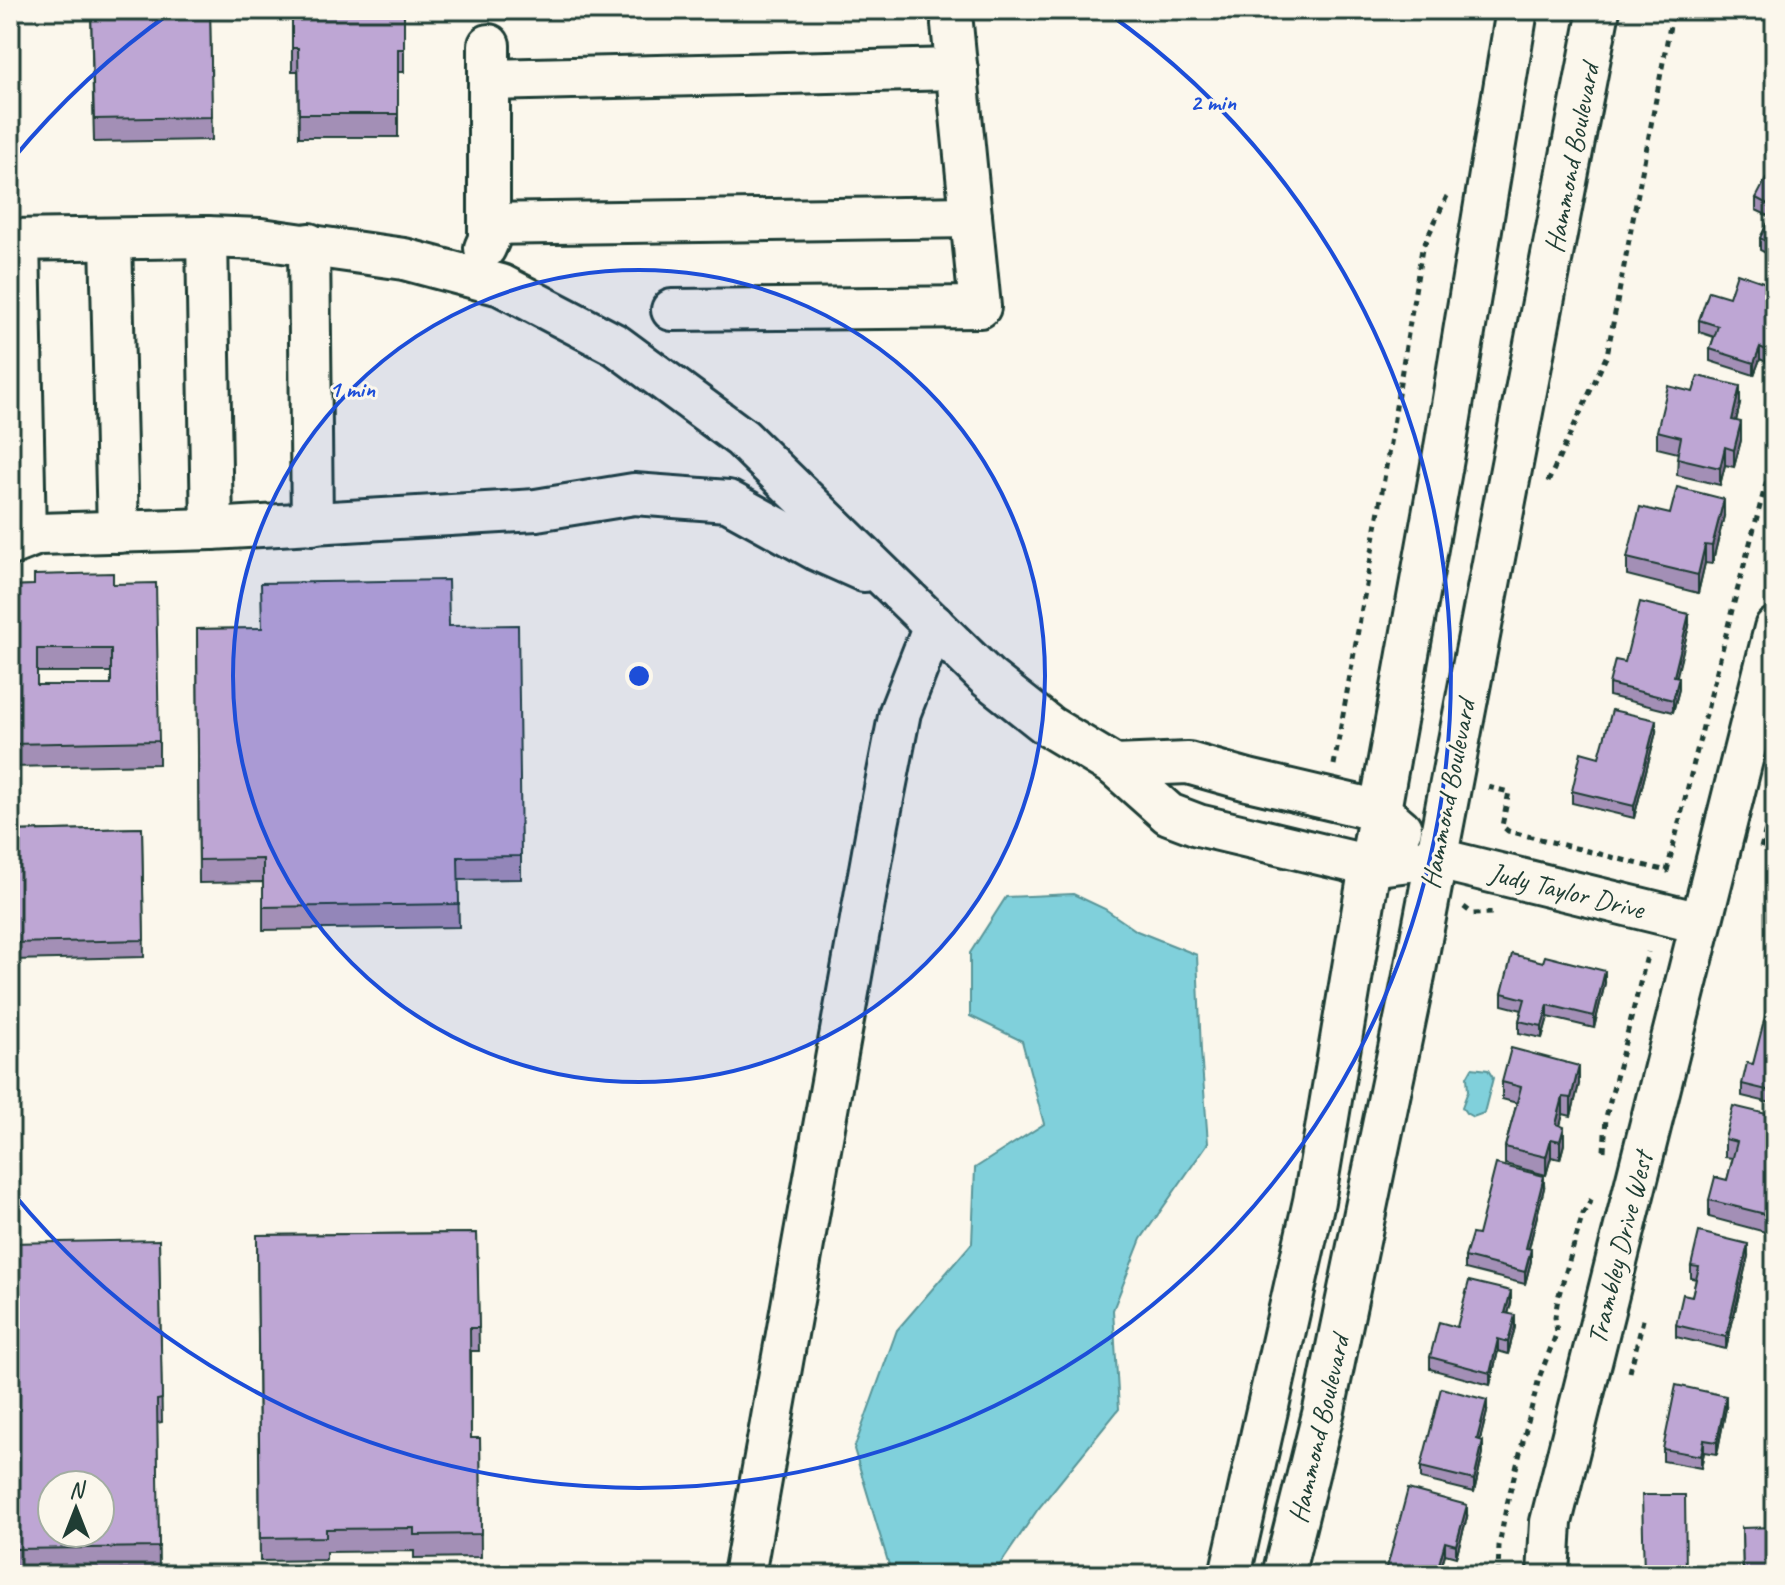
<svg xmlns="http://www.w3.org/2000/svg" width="1785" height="1585" font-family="Caveat,sans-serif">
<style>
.water{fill:#80d0db;stroke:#599598;stroke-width:2}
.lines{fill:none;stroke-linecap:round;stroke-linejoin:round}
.minor-casing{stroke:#1f3d34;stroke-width:46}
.path{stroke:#1f3d34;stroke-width:5;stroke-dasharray:6 6;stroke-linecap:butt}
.minor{stroke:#fbf7ec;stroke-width:40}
.wall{fill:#a38fb6;stroke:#1f3d34;stroke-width:2;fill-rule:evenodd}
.shaded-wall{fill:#857494;stroke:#1f3d34;stroke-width:2}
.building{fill:#bea6d4;stroke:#1f3d34;stroke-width:2;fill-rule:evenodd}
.ring{fill:none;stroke:#1d4ed8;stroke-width:4}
.labels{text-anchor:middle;stroke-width:6;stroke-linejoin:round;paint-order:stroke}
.street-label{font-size:28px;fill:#1f3d34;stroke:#fbf7ec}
.centre{fill:#1d4ed8;stroke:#fbf7ec;stroke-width:4}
.ring-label{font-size:24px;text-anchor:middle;font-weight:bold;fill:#1d4ed8;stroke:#fbf7ec;stroke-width:6;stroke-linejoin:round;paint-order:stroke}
</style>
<rect width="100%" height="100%" fill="#fbf7ec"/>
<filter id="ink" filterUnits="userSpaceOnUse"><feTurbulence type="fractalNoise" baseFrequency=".0125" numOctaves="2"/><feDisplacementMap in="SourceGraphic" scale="16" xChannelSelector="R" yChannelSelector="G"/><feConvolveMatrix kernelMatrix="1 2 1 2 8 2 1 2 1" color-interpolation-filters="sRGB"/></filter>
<g filter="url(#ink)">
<g class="water">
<path d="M1073 894 1105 909 1137 931 1197 955 1201 1051 1208 1143 1141 1239 1113 1310 1119 1409 1038 1509 993 1575H892L854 1449 897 1330 972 1243 975 1168 1044 1124 1022 1041 970 1016V953L1006 897Z"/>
<path d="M1472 1068 1488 1070 1493 1078 1484 1113 1473 1117 1466 1113 1462 1107 1468 1091 1467 1077Z"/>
</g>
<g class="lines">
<g class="minor-casing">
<g id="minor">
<path d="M489 80 957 69"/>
<path d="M489 224 971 217"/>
<path d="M207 237 212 529"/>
<path d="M111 239 118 532"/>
<path d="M10 240 207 237 261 239 404 259 501 285 616 345 742 438 988 678 1050 727 1115 766 1169 814 1198 825 1370 866 1434 858 1700 923"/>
<path d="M19 240 25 537"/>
<path d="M309 244 312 524"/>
<path d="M485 248 489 239V45"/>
<path d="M672 310 980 307 952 24"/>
<path d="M10 545 38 534 212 529 536 510 634 494 728 501 817 550 864 571"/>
<path d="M1115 766 1188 763 1248 780 1380 811 1401 829"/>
<path d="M744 1575 878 824 900 712 934 625"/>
<path d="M1230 1575 1314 1201 1370 866 1446 442 1517 10"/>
<path d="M1283 1575 1324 1410 1411 991 1599 10"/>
<path d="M1548 1575 1551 1522 1775 628"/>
</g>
</g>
<g class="path">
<path d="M1548 482 1607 355 1673 10"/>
<path d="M1334 765 1372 552 1422 249 1447 196"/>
<path d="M1488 787 1509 792 1502 826 1508 831 1667 871 1732 610 1775 450"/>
<path d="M1761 848 1775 794"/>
<path d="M1464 907 1473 914 1492 913"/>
<path d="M1604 1151 1606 1117 1648 952"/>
<path d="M1630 1372 1644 1316"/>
<path d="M1498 1575 1499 1546 1506 1508 1539 1378 1557 1332 1555 1317 1558 1298 1583 1214 1592 1198"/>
</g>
<use href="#minor" class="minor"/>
</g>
<g class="wall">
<path d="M91 10H210L212 140 94 142Z"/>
<path d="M292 10H404V72H398V137H299L298 71H292Z"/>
<path d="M1775 181V258L1760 250V238L1771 217 1756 210V198Z"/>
<path d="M1775 286V319L1774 324H1775V337L1766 362 1760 359 1754 375 1710 361V349L1714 337 1699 332V320L1729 297Z"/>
<path d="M1740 404 1736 421 1741 440 1734 467 1725 465 1720 485 1677 475 1678 453 1657 448V431Z"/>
<path d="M1670 514 1724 516 1712 564 1705 563 1698 593 1627 575V558Z"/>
<path d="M113 584 159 741V764L10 767V586ZM37 672H111V685H37Z"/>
<path d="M449 626 521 856V879L458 880 459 927 263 930V882L199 883 197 629Z"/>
<path d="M1689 626 1676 677 1679 689 1673 712 1609 696V684L1625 662Z"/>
<path d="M1656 732 1634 818 1572 803V791L1599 757Z"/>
<path d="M142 828 144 957 13 960 11 831Z"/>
<path d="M1775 951V986L1769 985V973Z"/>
<path d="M1605 983 1594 1028 1548 1017 1542 1038 1519 1033V1021L1522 1010 1502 1005V993Z"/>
<path d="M1775 1003V1104L1742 1096V1084L1753 1064Z"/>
<path d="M1502 1082 1579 1084 1571 1116 1563 1114 1560 1125 1564 1144 1560 1159 1551 1157 1546 1175 1505 1164V1147L1517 1103 1502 1099Z"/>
<path d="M1775 1116 1769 1233 1709 1217V1200L1727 1180 1733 1158 1725 1157V1139Z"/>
<path d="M1544 1188 1529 1248 1531 1261 1525 1284 1465 1269V1257L1478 1235Z"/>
<path d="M477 1233 479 1351H471V1438H480L481 1557 414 1558V1551L326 1552V1560L260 1561 257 1235Z"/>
<path d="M159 1240 162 1422 157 1423 159 1570 14 1572 10 1337Z"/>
<path d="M1748 1256 1726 1349 1676 1337V1325L1692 1296 1696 1279 1691 1278V1266Z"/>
<path d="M1511 1303 1508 1314 1515 1327 1508 1354 1498 1351 1490 1385 1430 1369V1357L1457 1327Z"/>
<path d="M1726 1408 1717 1454 1704 1452 1701 1468 1663 1461V1449Z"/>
<path d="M1487 1412 1480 1440 1483 1453 1474 1492 1421 1479V1467Z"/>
<path d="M1467 1517 1456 1557 1445 1554 1439 1575H1385Z"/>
<path d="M1742 1528 1775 1575H1743Z"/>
</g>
<g class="shaded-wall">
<path d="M1775 307V319L1770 335V323Z"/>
<path d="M1775 325V337L1766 362V350Z"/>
<path d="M1760 347V359L1754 375V363Z"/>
<path d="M1740 386V404L1732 438V420Z"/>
<path d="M1741 422V440L1734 467V450Z"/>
<path d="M1725 447V465L1720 485V468Z"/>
<path d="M1724 499V516L1712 564V546Z"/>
<path d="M1705 545V563L1698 593V575Z"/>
<path d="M1689 614V626L1674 688V676Z"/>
<path d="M1679 677V689L1673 712V700Z"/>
<path d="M1656 720V732L1634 818V806Z"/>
<path d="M1605 971V983L1594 1028V1016Z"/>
<path d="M1548 1005V1017L1542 1038V1026Z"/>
<path d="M1579 1066V1084L1571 1116V1098Z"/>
<path d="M1563 1097V1114L1556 1142V1124Z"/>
<path d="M1564 1127V1144L1560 1159V1141Z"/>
<path d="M1551 1139V1157L1546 1175V1157Z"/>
<path d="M1544 1176V1188L1526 1260V1248Z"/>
<path d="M1775 1190V1208L1769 1233V1215Z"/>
<path d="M1748 1244V1256L1726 1349V1337Z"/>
<path d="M1531 1249V1261L1525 1284V1272Z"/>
<path d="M1511 1291V1303L1505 1325V1313Z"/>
<path d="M1515 1315V1327L1508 1354V1342Z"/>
<path d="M1498 1339V1351L1490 1385V1373Z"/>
<path d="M1726 1396V1408L1717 1454V1442Z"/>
<path d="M1487 1400V1412L1477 1451V1439Z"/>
<path d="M1704 1440V1452L1701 1468V1456Z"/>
<path d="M1483 1441V1453L1474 1492V1480Z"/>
<path d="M1467 1505V1517L1456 1557V1545Z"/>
<path d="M1445 1542V1554L1439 1575H1436Z"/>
</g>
<g class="building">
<path d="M91 10H210L212 117 94 119Z"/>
<path d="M292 10H404V49H398V114H299L298 48H292Z"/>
<path d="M1767 177 1775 181V208L1756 198Z"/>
<path d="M1775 209V246L1760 238Z"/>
<path d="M1737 273 1775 286V307L1770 323 1775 325 1766 350 1760 347 1754 363 1710 349 1718 326 1699 320 1709 291 1729 297Z"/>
<path d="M1698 376 1740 386 1732 420 1741 422 1734 450 1725 447 1720 468 1677 458 1681 437 1657 431 1668 386 1693 392Z"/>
<path d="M1677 487 1724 499 1712 546 1705 545 1698 575 1627 558 1640 507 1670 514Z"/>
<path d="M113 573V584L156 583 159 741 10 744V586L34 585V575ZM37 649H111V685H37Z"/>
<path d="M448 580 449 626 518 625 521 856 458 857 459 904 263 907V859L199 860 197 629 262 628 261 583Z"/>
<path d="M1640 602 1689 614 1674 676 1679 677 1673 700 1609 684 1615 660 1625 662Z"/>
<path d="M1612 710 1656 720 1634 806 1572 791 1581 752 1599 757Z"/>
<path d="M142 828 144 940 13 943 11 831Z"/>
<path d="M1775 951V974L1769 973Z"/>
<path d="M1512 954 1543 962 1545 956 1605 971 1594 1016 1548 1005 1542 1026 1519 1021 1525 999 1502 993Z"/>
<path d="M1769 1001 1775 1003V1092L1742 1084 1747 1063 1753 1064Z"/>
<path d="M1511 1048 1579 1066 1571 1098 1563 1097 1556 1124 1564 1127 1560 1141 1551 1139 1546 1157 1505 1147 1521 1087 1502 1082Z"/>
<path d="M1733 1106 1775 1116V1190L1769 1215 1709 1200 1715 1177 1727 1180 1737 1142 1725 1139Z"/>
<path d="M1496 1164 1544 1176 1526 1248 1531 1249 1525 1272 1465 1257 1472 1234 1478 1235Z"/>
<path d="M1699 1232 1748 1244 1726 1337 1676 1325 1683 1294 1692 1296 1699 1267 1691 1266Z"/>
<path d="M477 1233 479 1328H470L471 1438H480L481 1534 414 1535V1528L326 1529V1537L260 1538 257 1235Z"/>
<path d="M159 1240 162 1399 157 1400 159 1547 14 1549 10 1314V1243ZM52 1485H100V1533H52Z"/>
<path d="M1469 1281 1511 1291 1505 1313 1515 1315 1508 1342 1498 1339 1490 1373 1430 1357 1439 1322 1457 1327Z"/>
<path d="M1676 1385 1726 1396 1717 1442 1704 1440 1701 1456 1663 1449Z"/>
<path d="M1441 1388 1487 1400 1477 1439 1483 1441 1474 1480 1421 1467Z"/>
<path d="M1408 1489 1467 1505 1456 1545 1445 1542 1436 1575H1385Z"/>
<path d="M1642 1495H1685L1686 1575H1644Z"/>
<path d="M1775 1527V1575H1769L1768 1570H1743L1742 1528Z"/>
</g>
</g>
<circle cx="639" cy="676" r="406" fill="#1d4ed8" fill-opacity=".12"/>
<g class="ring">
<circle cx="639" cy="676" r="406"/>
<path d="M12 160A812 812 0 0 1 173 11M1105 11A812 812 0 1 1 12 1192"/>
</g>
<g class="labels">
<g class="street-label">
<text transform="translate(1571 158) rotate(-79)" y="10">Hammond Boulevard</text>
<text transform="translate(1447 794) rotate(-79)" y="10">Hammond Boulevard</text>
<text transform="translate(1567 890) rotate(14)" y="10">Judy Taylor Drive</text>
<text transform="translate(1619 1248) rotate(-76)" y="10">Trambley Drive West</text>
<text transform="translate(1318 1429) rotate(-77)" y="10">Hammond Boulevard</text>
</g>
</g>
<circle cx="639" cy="676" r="12" class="centre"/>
<g class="ring-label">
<text x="1213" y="110">2 min</text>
<text x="352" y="397">1 min</text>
</g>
<rect width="1785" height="1585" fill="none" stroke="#fbf7ec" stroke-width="40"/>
<rect x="20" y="20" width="1745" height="1545" fill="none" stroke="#1f3d34" stroke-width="3" filter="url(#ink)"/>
<g transform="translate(76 1509)"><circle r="38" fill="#fbf7ec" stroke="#a3ada2" stroke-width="2"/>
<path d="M0-6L14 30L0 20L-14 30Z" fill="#1f3d34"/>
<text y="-12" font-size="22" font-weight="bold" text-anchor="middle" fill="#1f3d34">N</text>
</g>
</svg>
